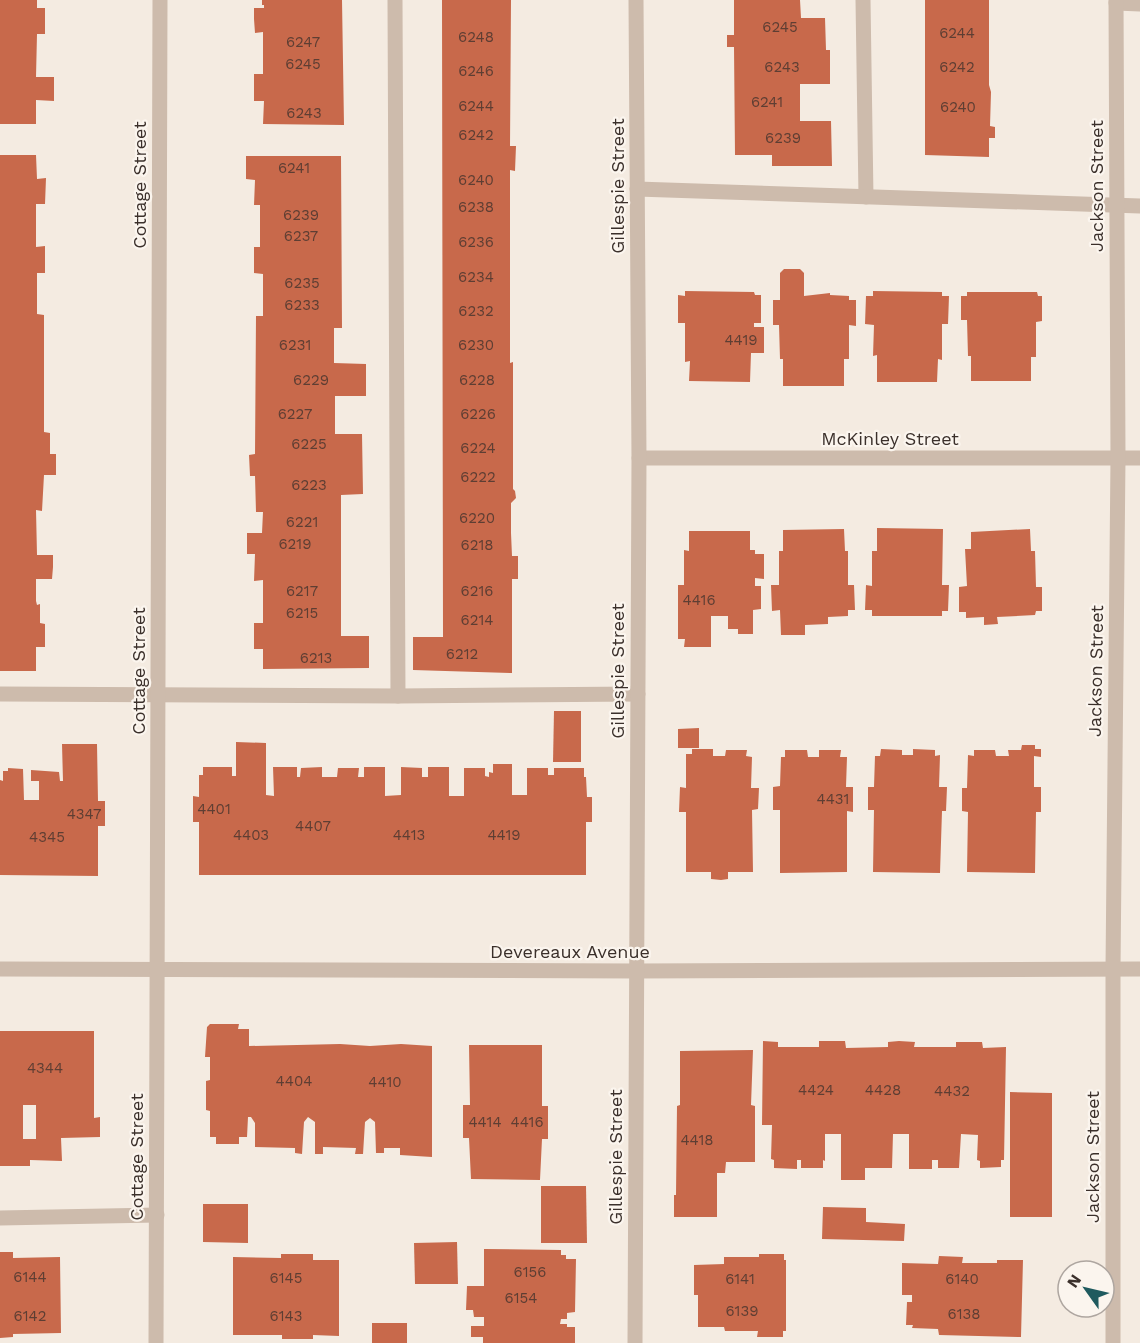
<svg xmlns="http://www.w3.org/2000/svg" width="1140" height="1343" font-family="'Work Sans',sans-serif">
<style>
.building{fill:#c8694b;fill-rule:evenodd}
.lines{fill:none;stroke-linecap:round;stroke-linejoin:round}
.service{stroke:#cdbbac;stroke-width:15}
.minor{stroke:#cdbbac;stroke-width:15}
.labels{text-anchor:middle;stroke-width:4.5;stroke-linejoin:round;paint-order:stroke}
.number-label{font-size:15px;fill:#5e3e33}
.street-label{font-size:18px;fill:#3b302b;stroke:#fbf5ee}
</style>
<rect width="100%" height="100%" fill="#f4ebe1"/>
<g class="building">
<path d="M0 0H37V8H45V34H37L36 77H54V101L36 100V124H0Z"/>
<path d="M262 0H342L344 125 263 124 264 101H254V74H263V32L255 33 254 19V8H264V5H262Z"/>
<path d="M442 0H511L510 146H516L515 171 510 170V363L513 362V489L515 491 516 498 511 503V533L512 556H518V579H512V673L413 670V637H443Z"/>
<path d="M734 0H800L801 18H825L826 50H830V84H800V121H831L832 166H772V155H735L734 47H727V35H734Z"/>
<path d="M925 0H989V85L991 92 990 126 995 127V138H989V157L925 155Z"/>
<path d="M0 155H36L37 179 46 178 45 204H36V247L45 246V273H37V314L44 315V432L50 433V454H56V475H44L42 511 36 510 37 555H53V567L52 579H36V601L37 605 40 604V623L45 624V647H36V671H0Z"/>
<path d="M246 156H341L342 328H334V363L366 364V396H335V434H362L363 494 341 495V636H369V668L263 669V649H254V623H263V580L254 581 255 554H247V533H262L263 512H256L255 476H250L249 455 255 454 256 316H263V274L254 273V247H260V205H254L255 180 246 179Z"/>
<path d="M784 269H800L804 273V296L830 293V295L849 296V300H856V326L849 325V359H844V386H783V359H780L779 325H773V300H780V273Z"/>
<path d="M685 291 754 292 755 295H761V323H754V327H764V353H751L750 382 689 381 690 361 685 362V323H678V295L685 296Z"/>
<path d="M873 291 942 292V296H949L948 324H942V360L938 359 937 382H877V355L873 356 874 325 865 324 866 296H873Z"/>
<path d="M967 292H1037L1038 296H1042V321L1036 322V357H1031V381H971V356H968L967 320H961V296H967Z"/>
<path d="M877 528 943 529 942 585H949L948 611H942V616H872V610H865L866 585 872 586V551H877Z"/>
<path d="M844 529 845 551H848V585H854L855 610H848V616L828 617V624L805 625V635H781L780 610 772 611 771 585H779V551H783V530Z"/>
<path d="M1030 529 1031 551H1035L1036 587H1042V611H1036L1035 615 997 617 998 624 984 625V617L966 618V612H959V587L967 586 965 549H971V532Z"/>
<path d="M689 531H750V550H755V554H764V579L755 578V586H761V609L753 610V634H738V629H728V616H711V647H684L685 639H678V585H684V550L689 551Z"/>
<path d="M554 711H581V762H553Z"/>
<path d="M699 728V748H678V729Z"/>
<path d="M236 742 266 743V795L274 796 273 767H297V777H300L301 768 322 767V777H337L338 768H359L358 777H364V767H385V796L401 795V767L422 768V777H428V767H449V796H464V768H485V776L489 777V772L493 773V764H512V795H527V768H548V775H554V768H584V777H586L587 797H592V822H586V875H199V822H193V796L199 797V775H203V767H232V776H236Z"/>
<path d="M62 744H97L98 801H105V826H98V876L0 875V780L3 781V771H8V768L23 769 24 800H39V781H31V770L59 772 60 781H63Z"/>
<path d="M1022 745H1035V749H1041V757L1034 756V787H1041V812H1036L1035 873 967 872 968 812 962 811V788H967L968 755 974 756V750H995L996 756H1009L1008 750H1021Z"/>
<path d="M692 749H713V756H725L726 750H747L746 756 752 757 751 788H759L758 809 752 810 753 872H728V879L721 880 711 879V872H686V812H679L680 787 686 788V754H692Z"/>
<path d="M881 749 902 750V755H913V749L935 750V756L940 755 939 787H947L946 811H942L940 873 873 872 874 810H868V787H874L875 756H880Z"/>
<path d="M785 750H807L808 757H819V750H841L840 757H847L846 787H853V812L847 811V872L780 873V810H773V787L780 786 781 757H785Z"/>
<path d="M210 1024H239L238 1029H249V1046L340 1044 370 1046 401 1044 432 1046V1157L400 1155V1148H384V1153H376L375 1122 370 1118 365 1122 363 1154H355L356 1148 323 1147V1154H315V1122L308 1117 304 1122 302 1154 295 1153V1148L255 1147V1123L251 1117H248L247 1137H239V1144H216V1137H210V1111L206 1110V1081L210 1080V1057H205L207 1027Z"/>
<path d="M0 1031H94V1118L100 1117V1137L61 1138 62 1161 30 1160V1166H0ZM23 1105H36V1139H23Z"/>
<path d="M763 1041 778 1042V1047H819V1041H845L846 1048 888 1047V1042L899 1041 915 1042 914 1047H956V1042H982L983 1048 1006 1047 1004 1160H1001V1167L980 1168V1161L977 1160 978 1135 961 1134 959 1168H938V1160H932V1169H909V1134H893L892 1168H865V1180H841V1134H825V1161L823 1160V1168H801V1160H797V1169L774 1168V1160L771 1159 772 1125H762Z"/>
<path d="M469 1045H542V1106H548V1139H542L540 1180 471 1179 469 1138H463V1105H470Z"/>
<path d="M753 1050 751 1105 755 1106V1162H726L725 1173H717V1217H674V1195H676L677 1106 680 1105V1051Z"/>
<path d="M1010 1092 1052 1093V1217H1010Z"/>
<path d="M541 1186H586L587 1243H541Z"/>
<path d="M203 1204H248V1243L203 1242Z"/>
<path d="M823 1207 866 1208V1222L905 1224 904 1241 822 1239Z"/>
<path d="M457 1242 458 1284H415L414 1243Z"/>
<path d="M484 1249 561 1250V1255H566V1259H576L575 1312 567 1313V1319H561L560 1324H567V1327H575V1343H483V1337H471V1326H484V1317H474L473 1310H466L467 1286H484Z"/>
<path d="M0 1252H13V1258L60 1257 61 1333 13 1334V1337L0 1338Z"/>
<path d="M281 1254H313V1260H339V1336L313 1335V1339H282V1335H233V1257L281 1258Z"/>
<path d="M759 1254H784V1260H786V1331H783V1337H757L758 1331H725L724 1327H698V1295H694V1265L724 1264V1257H759Z"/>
<path d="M939 1256 963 1257 962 1263H997V1260H1023L1021 1337 939 1335 938 1329 912 1328 913 1325H906L907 1302H912V1295H902V1263L938 1264Z"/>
<rect x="372" y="1323" width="35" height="20"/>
</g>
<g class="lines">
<g class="service">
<path d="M395 0 398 696"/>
<path d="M863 0 866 197"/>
<path d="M637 189 1140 206"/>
<path d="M0 694 398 696 638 694"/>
<path d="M0 1218 157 1215"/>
</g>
<g class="minor">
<path d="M1116 3 1140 4"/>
<path d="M639 458H1140"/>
<path d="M0 969 636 971 1140 969"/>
<path d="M156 1343 160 0"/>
<path d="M635 1343 639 458 636 0"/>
<path d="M1113 1343V969L1118 458 1116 0"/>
</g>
</g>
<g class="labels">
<g class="number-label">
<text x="780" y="32">6245</text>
<text x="957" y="38">6244</text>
<text x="476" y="42">6248</text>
<text x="303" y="47">6247</text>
<text x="303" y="69">6245</text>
<text x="782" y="72">6243</text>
<text x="957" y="72">6242</text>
<text x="476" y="76">6246</text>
<text x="767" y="107">6241</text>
<text x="476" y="111">6244</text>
<text x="958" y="112">6240</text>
<text x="304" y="118">6243</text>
<text x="476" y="140">6242</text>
<text x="783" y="143">6239</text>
<text x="294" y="173">6241</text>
<text x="476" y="185">6240</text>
<text x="476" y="212">6238</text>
<text x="301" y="220">6239</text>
<text x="301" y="241">6237</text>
<text x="476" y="247">6236</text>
<text x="476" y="282">6234</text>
<text x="302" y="288">6235</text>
<text x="302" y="310">6233</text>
<text x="476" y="316">6232</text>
<text x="741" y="345">4419</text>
<text x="295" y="350">6231</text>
<text x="476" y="350">6230</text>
<text x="311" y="385">6229</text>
<text x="477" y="385">6228</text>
<text x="295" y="419">6227</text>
<text x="478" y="419">6226</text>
<text x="309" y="449">6225</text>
<text x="478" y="453">6224</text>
<text x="478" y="482">6222</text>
<text x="309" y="490">6223</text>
<text x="477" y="523">6220</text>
<text x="302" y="527">6221</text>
<text x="295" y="549">6219</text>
<text x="477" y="550">6218</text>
<text x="302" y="596">6217</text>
<text x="477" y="596">6216</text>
<text x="699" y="605">4416</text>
<text x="302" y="618">6215</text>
<text x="477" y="625">6214</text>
<text x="462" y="659">6212</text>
<text x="316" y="663">6213</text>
<text x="833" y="804">4431</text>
<text x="214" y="814">4401</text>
<text x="84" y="819">4347</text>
<text x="313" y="831">4407</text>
<text x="251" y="840">4403</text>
<text x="409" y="840">4413</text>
<text x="504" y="840">4419</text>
<text x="47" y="842">4345</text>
<text x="45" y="1073">4344</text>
<text x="294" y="1086">4404</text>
<text x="385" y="1087">4410</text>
<text x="816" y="1095">4424</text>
<text x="883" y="1095">4428</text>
<text x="952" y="1096">4432</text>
<text x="485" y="1127">4414</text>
<text x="527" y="1127">4416</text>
<text x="697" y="1145">4418</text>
<text x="530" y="1277">6156</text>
<text x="30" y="1282">6144</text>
<text x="286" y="1283">6145</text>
<text x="740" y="1284">6141</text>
<text x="962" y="1284">6140</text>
<text x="521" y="1303">6154</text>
<text x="742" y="1316">6139</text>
<text x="964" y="1319">6138</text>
<text x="30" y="1321">6142</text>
<text x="286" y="1321">6143</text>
</g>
<g class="street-label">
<text transform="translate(140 185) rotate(-90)" y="6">Cottage Street</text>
<text transform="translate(618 186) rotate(-90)" y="6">Gillespie Street</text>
<text transform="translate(1097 186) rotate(-90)" y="6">Jackson Street</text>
<text x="890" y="445">McKinley Street</text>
<text transform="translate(139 671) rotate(-90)" y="6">Cottage Street</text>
<text transform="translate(618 671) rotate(-90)" y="6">Gillespie Street</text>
<text transform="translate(1096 671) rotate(-89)" y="6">Jackson Street</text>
<text x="570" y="958">Devereaux Avenue</text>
<text transform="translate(137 1157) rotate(-90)" y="6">Cottage Street</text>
<text transform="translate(616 1157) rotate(-90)" y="6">Gillespie Street</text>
<text transform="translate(1093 1157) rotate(-90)" y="6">Jackson Street</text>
</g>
</g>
<g transform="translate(1086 1289) rotate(304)"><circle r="28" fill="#fbf5ee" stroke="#aea6a0" stroke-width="1.5"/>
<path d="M0-4.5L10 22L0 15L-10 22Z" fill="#1f5a5e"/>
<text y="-9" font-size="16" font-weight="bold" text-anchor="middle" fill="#3b302b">N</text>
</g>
</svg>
